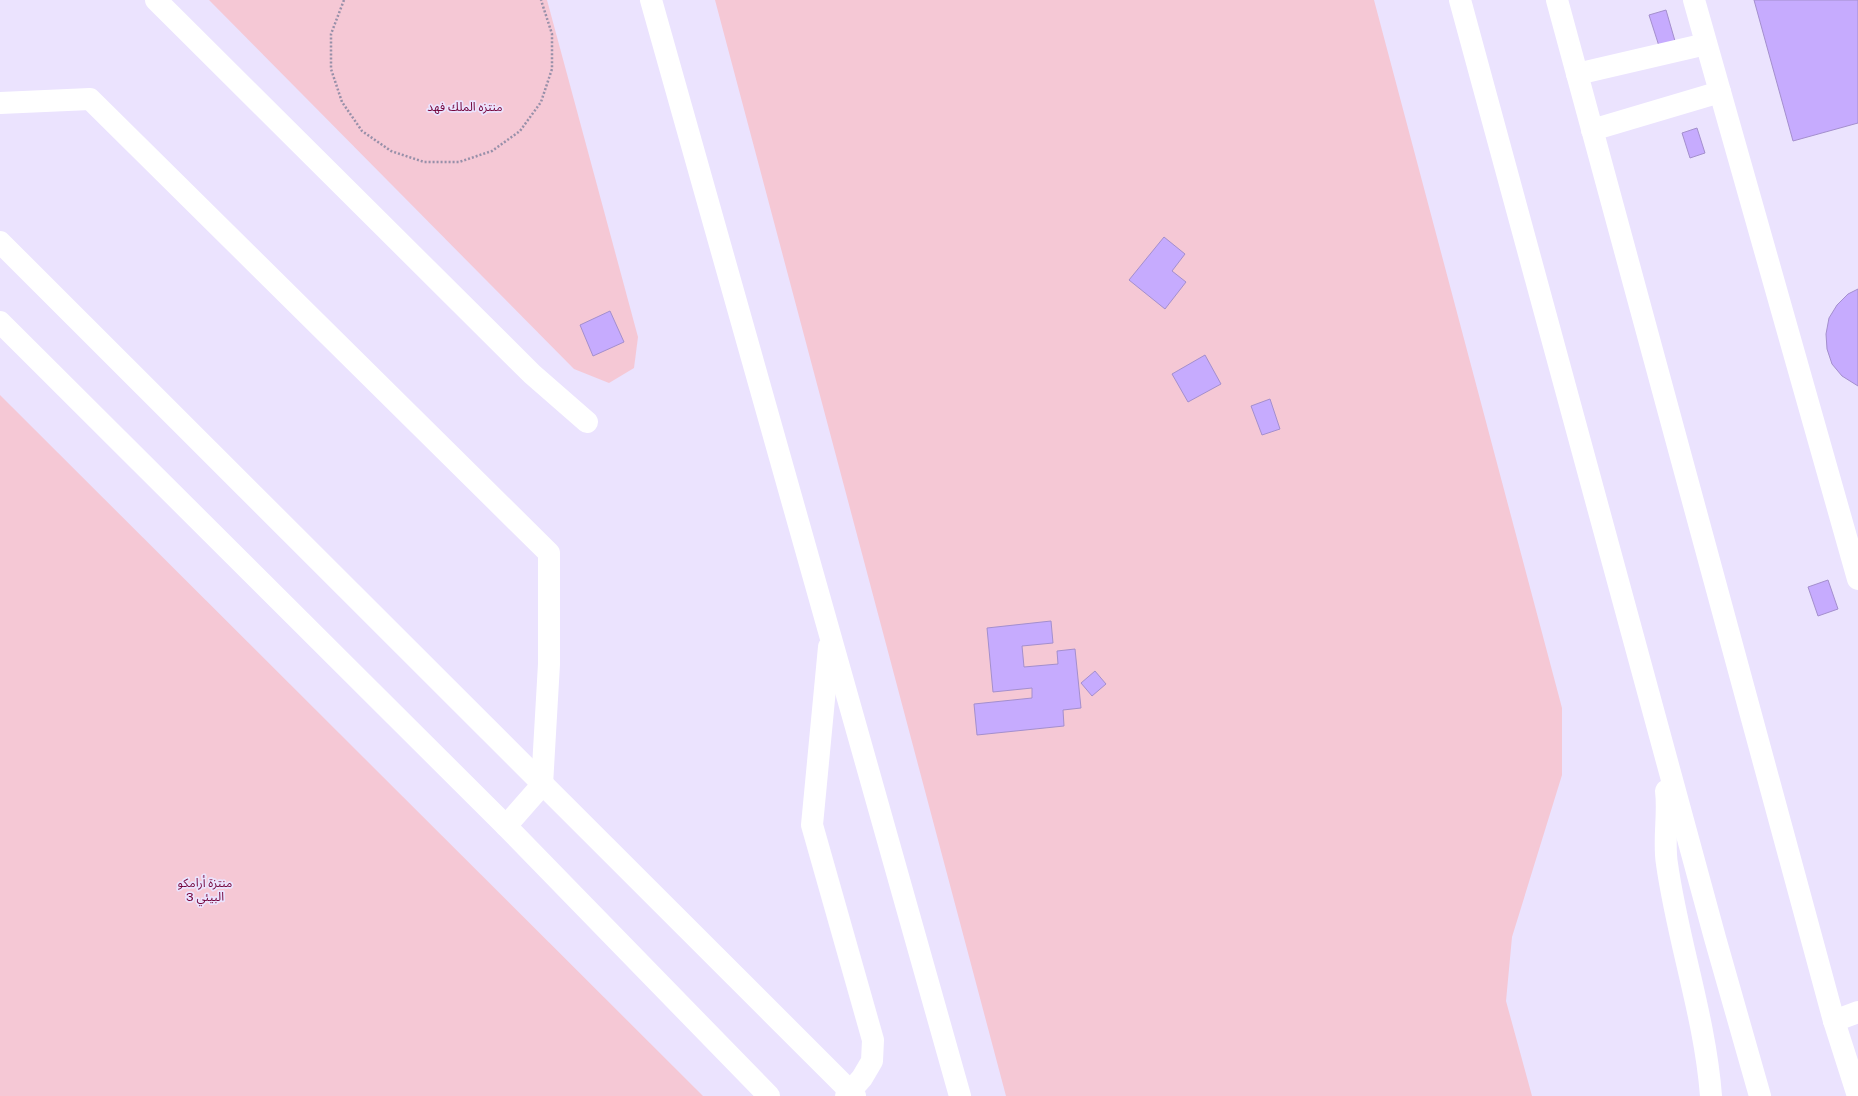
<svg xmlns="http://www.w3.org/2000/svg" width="1858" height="1096" font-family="'Public Sans','Noto Sans Arabic',sans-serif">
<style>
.green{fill:#f5c8d5}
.building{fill:#c6abfe;stroke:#a48fcd}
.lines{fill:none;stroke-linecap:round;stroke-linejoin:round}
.path{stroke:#9890a9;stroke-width:2.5;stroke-dasharray:2 2;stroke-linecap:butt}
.minor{stroke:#fff;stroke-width:22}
.labels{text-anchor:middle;stroke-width:3.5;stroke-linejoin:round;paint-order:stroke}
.park-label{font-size:12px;fill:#73053c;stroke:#ebe3fe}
</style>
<rect width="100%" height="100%" fill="#ebe3fe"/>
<g class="green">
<path d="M209 0H547L638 337 634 368 609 383 574 369Z"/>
<path d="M715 0H1374L1562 708V775L1512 937 1506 1001 1532 1096H1006Z"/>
<path d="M0 395 703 1096H0Z"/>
</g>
<g class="building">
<path d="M1754 0H1858V123L1793 141Z"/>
<path d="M1666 10 1675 41 1659 46 1649 15Z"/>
<path d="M1697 128 1705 153 1690 158 1682 133Z"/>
<path d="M1164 237 1185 254 1172 271 1186 282 1165 309 1129 280Z"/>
<path d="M1858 289V386L1842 376 1832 364 1827 349 1826 334 1829 318 1837 305 1848 294Z"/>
<path d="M610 311 624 342 593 356 580 325Z"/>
<path d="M1205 355 1221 384 1188 402 1172 374Z"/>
<path d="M1270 399 1280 429 1262 435 1251 406Z"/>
<path d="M1828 580 1838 609 1818 616 1808 587Z"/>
<path d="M1051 621 1053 643 1022 646 1024 667 1058 664 1057 651 1075 649 1081 708 1063 710 1064 726 977 735 974 704 1032 698V688L993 692 987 628Z"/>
<path d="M1095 671 1106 684 1092 696 1081 683Z"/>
</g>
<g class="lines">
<path class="path" d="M344 0 331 34V69L342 102 362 131 391 151 424 162H459L492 151 520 131 541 102 552 69V34L541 0"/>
<g class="minor">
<path d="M156 0 532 374 587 422"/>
<path d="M651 0C754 365 855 731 960 1096"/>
<path d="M1460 0 1715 938 1760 1096"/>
<path d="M1557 0 1834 1021 1858 1096"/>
<path d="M1694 0 1858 579"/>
<path d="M1577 74 1706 44"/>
<path d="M0 103 90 99 549 553V664L542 785 506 826"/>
<path d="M1592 130 1720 92"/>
<path d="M0 242 855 1096"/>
<path d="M0 322 506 826 769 1096"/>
<path d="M829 647 812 825 873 1040 872 1061 862 1078 846 1096"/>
<path d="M1666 791C1669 815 1663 840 1667 864 1678 942 1705 1017 1711 1096"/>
<path d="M1834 1021 1858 1012"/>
</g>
</g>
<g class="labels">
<g class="park-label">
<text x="465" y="111">منتزه الملك فهد</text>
<text x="205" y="887">منتزة أرامكو<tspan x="205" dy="14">البيئي 3</tspan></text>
</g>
</g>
</svg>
